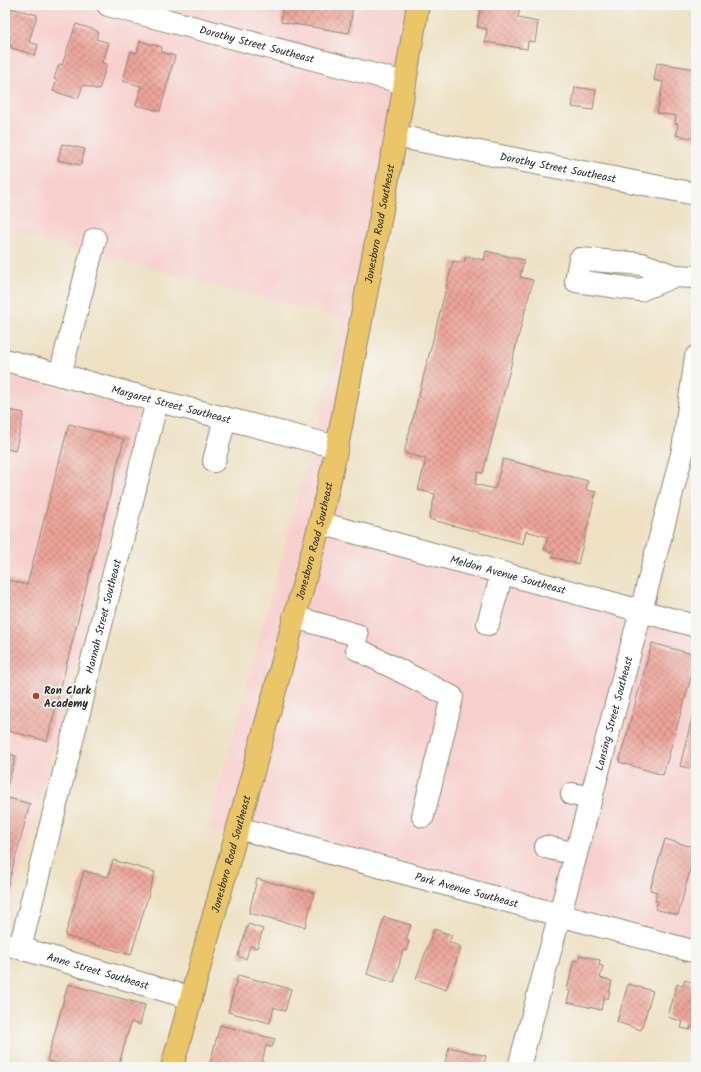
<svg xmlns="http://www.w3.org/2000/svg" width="701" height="1072" font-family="Kalam,sans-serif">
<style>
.built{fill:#f7d0ce}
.building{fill:url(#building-cross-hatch)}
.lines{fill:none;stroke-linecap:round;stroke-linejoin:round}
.minor-casing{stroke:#8c8677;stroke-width:24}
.major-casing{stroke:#8c8677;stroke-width:24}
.minor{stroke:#fff;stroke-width:22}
.major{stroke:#ebc669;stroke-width:22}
.poi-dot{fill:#c8321e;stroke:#f6f6f2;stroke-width:1.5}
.labels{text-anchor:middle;stroke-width:3.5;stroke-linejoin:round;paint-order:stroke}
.street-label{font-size:11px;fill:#2b2b2b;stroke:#f6f6f2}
.poi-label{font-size:11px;font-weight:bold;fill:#2b2b2b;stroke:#f6f6f2;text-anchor:start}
</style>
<defs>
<pattern id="building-cross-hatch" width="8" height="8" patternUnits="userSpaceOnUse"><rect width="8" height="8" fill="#eda499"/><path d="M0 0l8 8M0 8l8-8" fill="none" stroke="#c0867d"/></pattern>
</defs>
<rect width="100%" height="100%" fill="#f6f6f2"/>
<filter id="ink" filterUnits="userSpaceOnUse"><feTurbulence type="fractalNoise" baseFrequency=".025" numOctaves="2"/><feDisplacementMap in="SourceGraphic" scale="8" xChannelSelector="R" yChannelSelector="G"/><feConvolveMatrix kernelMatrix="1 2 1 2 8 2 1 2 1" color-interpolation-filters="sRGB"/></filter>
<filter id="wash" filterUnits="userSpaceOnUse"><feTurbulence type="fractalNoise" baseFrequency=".012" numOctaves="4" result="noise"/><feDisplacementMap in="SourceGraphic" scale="16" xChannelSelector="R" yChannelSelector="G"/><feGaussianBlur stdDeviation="0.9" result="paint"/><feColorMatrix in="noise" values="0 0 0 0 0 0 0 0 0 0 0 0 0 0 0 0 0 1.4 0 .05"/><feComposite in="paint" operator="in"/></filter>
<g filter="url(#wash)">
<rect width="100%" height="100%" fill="#eee1c3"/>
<g class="built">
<path d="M5 5H424L400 125 336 532 696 633V954L243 840 208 830 345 320 5 229Z"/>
<path d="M5 374 129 407 135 410 138 414V417L126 471 8 920 7 923 5 925Z"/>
</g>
<g id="blocks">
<g class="building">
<path d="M283 5H345L353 6 349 33 281 22Z"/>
<path d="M481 5 487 6V5H506L520 7 518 18 538 22 535 42 528 41 527 49 485 42 487 29 477 27Z"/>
<path d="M11 8 37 15 29 42 38 45 35 55 11 48 12 46 5 44V29Z"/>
<path d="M76 24 98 31 96 39 109 43 102 63 107 64 99 90 83 85 78 99 53 91 57 80 54 79 59 64 62 65Z"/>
<path d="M140 41 162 47 161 52 175 56 160 111 136 105 141 86 123 81 131 51 137 53Z"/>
<path d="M657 63 696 69V139L676 135 678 124 675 123 676 116 657 113 663 82 654 80Z"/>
<path d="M575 87 596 90 593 110 572 107Z"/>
<path d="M62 144 85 149 81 165 58 160Z"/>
<path d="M486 251 524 260 520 277 533 280 483 473 478 472 475 484 495 489 503 459 588 481 586 490 596 492 578 564 552 557 554 553 544 550 548 537 526 531 523 544 429 519 435 494 418 490 426 459 404 453 453 261 464 263 466 256 484 260Z"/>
<path d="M5 409 24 413 15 451 5 448Z"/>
<path d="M69 424 124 439 47 741 5 730V579L27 585Z"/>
<path d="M652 643 696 655V660L663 775 619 762Z"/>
<path d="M695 706H696V770L680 766Z"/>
<path d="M5 753 16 756 5 793Z"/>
<path d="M5 797 30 804 5 896Z"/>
<path d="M665 839 696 848 678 915 655 909 658 901H655L657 892 650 890Z"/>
<path d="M113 860 155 872 131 955 65 936 84 871 108 877Z"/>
<path d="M257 879 314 893 305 927 249 913Z"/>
<path d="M696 909V921L693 920Z"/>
<path d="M384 917 411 925 406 940 409 941 406 951 403 950 394 983 367 974Z"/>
<path d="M248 924 263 929 257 948 250 946 246 959 238 956Z"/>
<path d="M434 929 452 935 449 942 461 947 446 990 416 979Z"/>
<path d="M580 955 600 960 599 965 603 966 600 978 612 981 608 999 604 997 601 1010 567 1002 570 991 567 990 574 960 578 961Z"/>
<path d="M238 975 291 989 285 1011 274 1007 270 1023 228 1012Z"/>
<path d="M685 980 696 984V1028L691 1026 690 1030 681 1028 683 1022 668 1017 677 984 683 986Z"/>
<path d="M68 984 145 1005 140 1025 131 1022 118 1067H70L47 1061Z"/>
<path d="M628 984 653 991 641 1030 617 1022Z"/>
<path d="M220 1025 275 1039 272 1047 266 1046 262 1062 269 1064 268 1067H224L210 1063Z"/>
<path d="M449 1047 486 1056 483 1067H444Z"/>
</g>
</g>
</g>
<g filter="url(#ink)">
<use href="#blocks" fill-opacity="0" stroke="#8c8677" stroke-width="1"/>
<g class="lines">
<g class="minor-casing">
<g id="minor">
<path id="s1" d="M108 5 405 83"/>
<path id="s2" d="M396 136 696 194"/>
<path d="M674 276 640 290 576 281 580 259 642 264 674 276 696 277"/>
<path id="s3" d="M5 360 139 396 337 447"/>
<path d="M60 375 95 239"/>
<path d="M214 461 225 418"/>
<path id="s4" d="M320 523 696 626"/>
<path d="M294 617 357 635"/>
<path d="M488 624 502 573"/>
<path d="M357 649 452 697 423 816"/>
<path d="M572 794 591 798"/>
<path id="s5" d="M238 828 696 952"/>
<path d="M546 847 576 854"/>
<path id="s6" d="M6 944 191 998"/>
<path id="s7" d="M20 948 157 401"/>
<path id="s8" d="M519 1067 641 611 683 450 696 357"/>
</g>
</g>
<g class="major-casing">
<g id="major">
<path id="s9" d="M172 1067 238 828 320 523 337 447 396 136 418 5"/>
</g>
</g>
<use href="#minor" class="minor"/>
<use href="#major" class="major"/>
</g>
</g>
<circle class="poi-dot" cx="36" cy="696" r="4"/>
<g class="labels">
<g class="street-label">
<text dy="4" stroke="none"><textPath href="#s1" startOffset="154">Dorothy Street Southeast</textPath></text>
<text dy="4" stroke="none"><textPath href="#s2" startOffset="165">Dorothy Street Southeast</textPath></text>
<text dy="4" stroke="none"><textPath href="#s9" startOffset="869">Jonesboro Road Southeast</textPath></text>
<text dy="4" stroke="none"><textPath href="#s3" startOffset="172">Margaret Street Southeast</textPath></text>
<text dy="4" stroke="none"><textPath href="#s9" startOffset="545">Jonesboro Road Southeast</textPath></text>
<text dy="4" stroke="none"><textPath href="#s4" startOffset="195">Meldon Avenue Southeast</textPath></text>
<text dy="4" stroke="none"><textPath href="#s7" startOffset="342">Hannah Street Southeast</textPath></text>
<text dy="4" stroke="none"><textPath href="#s8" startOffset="366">Lansing Street Southeast</textPath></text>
<text dy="4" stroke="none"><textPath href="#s9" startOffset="221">Jonesboro Road Southeast</textPath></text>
<text dy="4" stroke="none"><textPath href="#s5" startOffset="237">Park Avenue Southeast</textPath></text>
<text dy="4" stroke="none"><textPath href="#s6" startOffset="96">Anne Street Southeast</textPath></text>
</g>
<g class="poi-label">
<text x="44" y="694">Ron Clark<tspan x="44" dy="13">Academy</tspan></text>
</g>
</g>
<rect width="701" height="1072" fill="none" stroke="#f6f6f2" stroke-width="20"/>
</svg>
